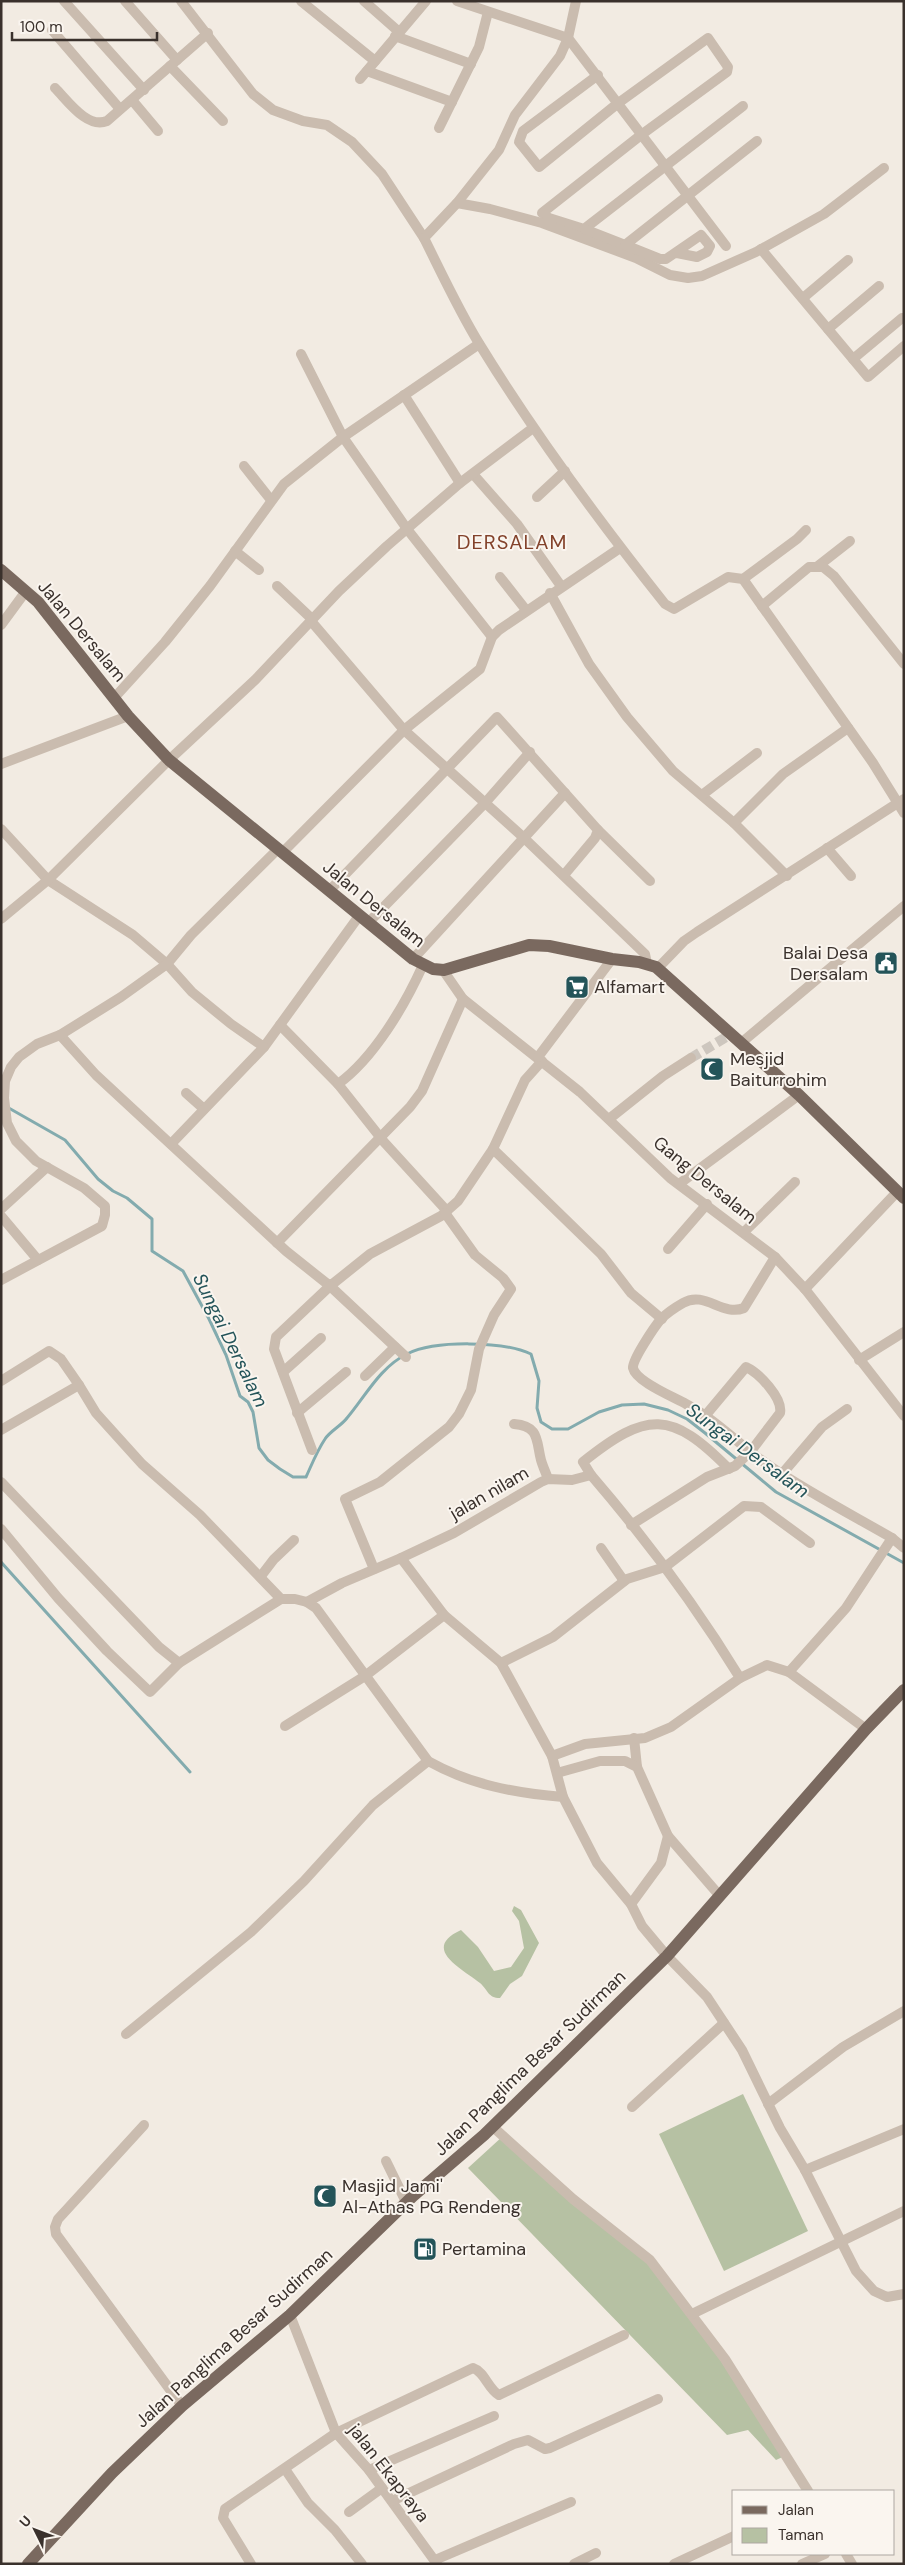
<svg xmlns="http://www.w3.org/2000/svg" width="905" height="2565" font-family="'DM Sans',sans-serif">
<style>
.green{fill:#b6c1a3}
.lines{fill:none;stroke-linecap:round;stroke-linejoin:round}
.stream{stroke:#83abae;stroke-width:3}
.minor-tunnel{stroke:#cdc6be;stroke-width:10;stroke-dasharray:10 5;stroke-linecap:butt}
.minor{stroke:#cabcaf;stroke-width:10}
.major{stroke:#7a695f;stroke-width:12}
.labels{text-anchor:middle;stroke-width:4;stroke-linejoin:round;paint-order:stroke}
.street-label{font-size:18px;fill:#3a312c;stroke:#faf5ef}
.poi-label{font-size:18px;fill:#3a312c;stroke:#faf5ef;text-anchor:start}
.water-label{font-size:19px;font-style:italic;fill:#245459;stroke:#faf5ef}
.quarter-label{font-size:20px;letter-spacing:1px;fill:#83422b;stroke:#faf5ef}
</style>
<rect width="100%" height="100%" fill="#f2ebe2"/>
<g class="green">
<path d="M514 1906 521 1910 539 1943 522 1976 510 1984 500 1998C488 1998 488 1990 480 1983 463 1969 420 1949 461 1930L478 1947 494 1971 511 1967 524 1948 519 1921 512 1911Z"/>
<path d="M743 2094 808 2231 724 2271 659 2134Z"/>
<path d="M503 2136 650 2260 787 2455 776 2460 748 2430 727 2435 468 2168Z"/>
</g>
<g class="lines">
<g class="stream">
<path d="M7 1107 65 1140 98 1179 113 1191 127 1198 152 1219V1251L183 1271 209 1319 226 1355 240 1396 248 1402 253 1412 259 1448 268 1460 280 1469 293 1477H306C312 1464 317 1451 325 1439 330 1431 341 1426 347 1418 365 1397 380 1367 407 1354 435 1340 503 1341 531 1354L539 1381 537 1408 541 1422 552 1429H568L599 1412 622 1405 644 1404 668 1410 687 1419 705 1433 776 1492 904 1563"/>
<path d="M1 1562 190 1772"/>
</g>
<path class="minor-tunnel" d="M691 1058 728 1036"/>
<g class="minor">
<path d="M64 1 144 90"/>
<path d="M125 1 177 60"/>
<path d="M181 1 253 94 273 110 303 121 327 125 352 142 382 174 424 238 457 203 499 150 515 115 560 56 568 38 576 1"/>
<path d="M301 1 375 61"/>
<path d="M364 1 398 31"/>
<path d="M457 1 568 38 726 246"/>
<path d="M52 30 120 109"/>
<path d="M395 36 471 64"/>
<path d="M170 66 223 121"/>
<path d="M367 71 452 102"/>
<path d="M598 75 523 131 519 142 539 167 617 104 708 38 728 67 727 72 641 135 542 213 549 218 584 229 743 106"/>
<path d="M360 79 426 1"/>
<path d="M55 88C68 101 87 129 107 121L208 33"/>
<path d="M132 100 158 131"/>
<path d="M439 128 479 47 488 12"/>
<path d="M457 203 490 209 542 223 636 258 670 275 688 278 702 276 756 252 824 214 884 168"/>
<path d="M584 229 625 245"/>
<path d="M424 238C442 274 459 311 480 345 536 436 599 521 665 604L674 609 728 577 743 579 873 763 904 813"/>
<path d="M761 249 868 377 904 346"/>
<path d="M677 253 697 257 707 252 710 246 701 235 666 259H660L625 245 757 141"/>
<path d="M803 298 848 260"/>
<path d="M828 329 879 286"/>
<path d="M301 354 343 437 407 529 492 637"/>
<path d="M853 359 902 318"/>
<path d="M404 395 460 483"/>
<path d="M244 466 271 500"/>
<path d="M473 474 517 524 561 586"/>
<path d="M537 497 565 471"/>
<path d="M235 551 259 570"/>
<path d="M818 566 850 541"/>
<path d="M500 577 526 610"/>
<path d="M743 579 797 539 806 530"/>
<path d="M277 586 312 619"/>
<path d="M550 593 589 664 627 717 673 771 734 823 787 876"/>
<path d="M762 606 809 567H823L834 576 904 664"/>
<path d="M311 621 404 730 523 837 645 954 647 964"/>
<path d="M1 625 26 591"/>
<path d="M115 697 165 642 210 586 284 484 343 437 479 344"/>
<path d="M1 764 128 716"/>
<path d="M702 795 757 753"/>
<path d="M734 823 783 774 848 728"/>
<path d="M1 829 48 880 133 935 167 964 192 992 231 1024 264 1047 359 916"/>
<path d="M598 830 650 881"/>
<path d="M827 848 851 876"/>
<path d="M282 853 404 730 480 669 492 637 499 630 620 548"/>
<path d="M329 891 497 717 598 830 595 838 564 875"/>
<path d="M1 919 48 880 169 760 255 680 339 591 387 546 460 483 533 428"/>
<path d="M368 923 485 803 530 752"/>
<path d="M413 959 565 793"/>
<path d="M657 969 684 941 697 932 904 799"/>
<path d="M443 970 463 999 580 1092 670 1178 775 1257 805 1289 904 1416"/>
<path d="M280 1025 338 1084C374 1058 405 1005 423 965"/>
<path d="M60 1035 96 1075 286 1251 330 1286 370 1254 441 1216 458 1201 493 1149 525 1080 542 1061"/>
<path d="M741 1043 904 906"/>
<path d="M538 1057 612 959"/>
<path d="M338 1084 384 1142 447 1211"/>
<path d="M186 1093 204 1109"/>
<path d="M609 1119 663 1076 691 1058"/>
<path d="M171 1144 264 1047"/>
<path d="M493 1149 601 1254 631 1293 662 1319"/>
<path d="M679 1184 799 1095"/>
<path d="M1 1209 47 1167"/>
<path d="M1 1216 38 1260"/>
<path d="M744 1232 795 1182"/>
<path d="M277 1243 410 1107 422 1091 463 999"/>
<path d="M668 1249 707 1204"/>
<path d="M775 1257 744 1308C722 1317 705 1290 683 1303 676 1307 667 1313 661 1319 655 1326 632 1360 633 1368 636 1382 674 1397 686 1404 718 1421 741 1447 771 1467 810 1493 852 1515 892 1538L904 1548"/>
<path d="M1 1280 102 1226 105 1215V1206L84 1188 36 1161 16 1141 7 1123 4 1098 5 1081 11 1067 19 1057 37 1044 60 1035 121 997 167 964 191 935 278 849"/>
<path d="M805 1289 897 1192"/>
<path d="M859 1360 904 1332"/>
<path d="M283 1372 321 1338"/>
<path d="M365 1376 395 1347"/>
<path d="M1 1381 49 1351 61 1359 79 1385"/>
<path d="M297 1413 346 1372"/>
<path d="M514 1424C540 1426 536 1441 541 1460 543 1467 546 1473 548 1479"/>
<path d="M1 1430 79 1385 96 1413 142 1464 200 1515 281 1599"/>
<path d="M312 1450 274 1349 276 1337 330 1286 406 1357"/>
<path d="M782 1474 822 1427 847 1409"/>
<path d="M591 1475C646 1539 696 1606 740 1678"/>
<path d="M1 1482 159 1647 179 1663 281 1599H295L307 1602 316 1608 428 1761C471 1785 515 1793 563 1797L597 1863 631 1904 642 1926 667 1956 707 1997 742 2050 780 2128 805 2170 856 2271 874 2291 887 2297 904 2294"/>
<path d="M631 1525 707 1477 735 1466 751 1451 780 1413C783 1398 759 1373 746 1367L705 1416"/>
<path d="M1 1529 58 1598 107 1651 150 1692 179 1663"/>
<path d="M601 1548 624 1581"/>
<path d="M401 1558 454 1533 541 1482 548 1479 572 1480 591 1475 583 1462C647 1411 671 1410 729 1469"/>
<path d="M374 1569 345 1499 380 1482 449 1427 459 1414 471 1390 479 1349 494 1315 511 1289 503 1278 475 1255 445 1213"/>
<path d="M261 1576 274 1559 294 1540"/>
<path d="M307 1602 342 1583 401 1558 444 1615 501 1663 552 1756"/>
<path d="M501 1663 553 1637 627 1579 665 1567 744 1506 761 1507 810 1543"/>
<path d="M789 1672 846 1608 892 1538"/>
<path d="M285 1726 365 1676 444 1615"/>
<path d="M634 1738 637 1767"/>
<path d="M557 1773 600 1761H625L637 1767 668 1836 719 1895"/>
<path d="M563 1797 552 1756 585 1744 645 1738 671 1727 740 1678 767 1665 789 1672 866 1729"/>
<path d="M631 1904 661 1863 668 1836"/>
<path d="M126 2034 251 1932 304 1881 373 1805 428 1761"/>
<path d="M768 2104 843 2047 904 2011"/>
<path d="M632 2107 724 2023"/>
<path d="M144 2125 58 2219 55 2227 56 2234 182 2406"/>
<path d="M493 2127 573 2199 650 2260 725 2359 808 2491"/>
<path d="M386 2161 406 2202"/>
<path d="M805 2170 904 2129"/>
<path d="M692 2314 904 2211"/>
<path d="M290 2315 336 2433 369 2470 437 2564"/>
<path d="M285 2469 308 2503 335 2530 362 2564"/>
<path d="M369 2470 494 2416"/>
<path d="M392 2501 514 2444 528 2440 545 2449 550 2448 658 2399"/>
<path d="M349 2512 382 2488"/>
<path d="M846 2554 852 2564"/>
<path d="M435 2560 571 2502"/>
<path d="M251 2564 223 2518 225 2509 336 2433 473 2368C485 2372 488 2389 499 2395L624 2335"/>
<path d="M574 2564 596 2553"/>
<path d="M674 2564 734 2536"/>
<path d="M802 2564 825 2554"/>
</g>
<g class="major">
<path d="M1 570 38 602 128 716 169 760 413 959 433 969 444 970 529 945 549 946 612 959 639 962 656 967 799 1095 904 1198"/>
<path d="M28 2564 112 2473 182 2406 290 2315 413 2196 484 2135 667 1956 866 1729 904 1690"/>
</g>
</g>
<defs>
<g id="civic-square" transform="scale(1.25)"><rect x="-9" y="-9" width="18" height="18" rx="4" fill="#245459" stroke="#faf5ef"/><path d="M-.6-6.5H3V-4.5H.6V-3L4-1V1h2V6H-6V1h2V-1L-.6-3ZM-1.2 2.5V6h2.4V2.5Z" fill="#fff"/></g>
<g id="supermarket-square" transform="scale(1.25)"><rect x="-9" y="-9" width="18" height="18" rx="4" fill="#245459" stroke="#faf5ef"/><path d="M-6-5.5h2.5l.6 2H6L4.5 2H-2.5L-4.4-4H-6ZM-1.5 3.2a1.3 1.3 0 1 0 .1 0ZM3 3.2a1.3 1.3 0 1 0 .1 0Z" fill="#fff"/></g>
<g id="mosque-square" transform="scale(1.25)"><rect x="-9" y="-9" width="18" height="18" rx="4" fill="#245459" stroke="#faf5ef"/><path d="M3.5-4.9A6 6 0 1 0 3.5 4.9A5 5 0 1 1 3.5-4.9Z" fill="#fff"/></g>
<g id="fuel-square" transform="scale(1.25)"><rect x="-9" y="-9" width="18" height="18" rx="4" fill="#245459" stroke="#faf5ef"/><path d="M-5.5-6h7V0h2V4h1.3V-2.5L3-4.5l.8-.8L6-3V5H2.5V1h-1V6h-7ZM-4.2-4.7v3.2H.2V-4.7Z" fill="#fff"/></g>
</defs>
<g fill-rule="evenodd">
<use href="#civic-square" x="886" y="963"/>
<use href="#supermarket-square" x="577" y="987"/>
<use href="#mosque-square" x="712" y="1069"/>
<use href="#mosque-square" x="325" y="2196"/>
<use href="#fuel-square" x="425" y="2249"/>
</g>
<g class="labels">
<g class="street-label">
<text transform="translate(82 631) rotate(50)" y="6">Jalan Dersalam</text>
<text transform="translate(374 904) rotate(39)" y="6">Jalan Dersalam</text>
<text transform="translate(705 1180) rotate(39)" y="6">Gang Dersalam</text>
<text transform="translate(489 1493) rotate(-30)" y="6">jalan nilam</text>
<text transform="translate(530 2063) rotate(-44)" y="6">Jalan Panglima Besar Sudirman</text>
<text transform="translate(234 2338) rotate(-42)" y="6">Jalan Panglima Besar Sudirman</text>
<text transform="translate(389 2473) rotate(52)" y="6">jalan Ekapraya</text>
</g>
<g class="poi-label">
<text x="868" y="959" text-anchor="end">Balai Desa<tspan x="868" dy="21">Dersalam</tspan></text>
<text x="594" y="993">Alfamart</text>
<text x="730" y="1065">Mesjid<tspan x="730" dy="21">Baiturrohim</tspan></text>
<text x="342" y="2192">Masjid Jami'<tspan x="342" dy="21">Al-Athas PG Rendeng</tspan></text>
<text x="442" y="2255">Pertamina</text>
</g>
<g class="water-label">
<text transform="translate(231 1340) rotate(64)" y="7">Sungai Dersalam</text>
<text transform="translate(748 1450) rotate(36)" y="7">Sungai Dersalam</text>
</g>
<g class="quarter-label">
<text x="512" y="549">DERSALAM</text>
</g>
</g>
<rect width="905" height="2565" fill="none" stroke="#3a312c" stroke-width="5"/>
<rect x="732" y="2490" width="162" height="65" fill="#faf5ef" stroke="#ada7a1"/>
<rect x="742" y="2506" width="25" height="8" fill="#7a695f" stroke="#ada7a1"/>
<text x="778" y="2515" font-size="15" fill="#3a312c">Jalan</text>
<rect x="742" y="2528" width="25" height="15" fill="#b6c1a3" stroke="#ada7a1"/>
<text x="778" y="2540" font-size="15" fill="#3a312c">Taman</text>
<g transform="translate(35 2530) rotate(312)" stroke="#faf5ef" stroke-width="4" paint-order="stroke">
<path d="M0-4L9 19L0 12L-9 19Z" fill="#3a312c"/>
<text y="-8" font-size="14" font-weight="bold" text-anchor="middle" fill="#3a312c">U</text>
</g>
<path d="M12 32v8h145v-8" fill="none" stroke="#3a312c" stroke-width="2.5"/>
<text x="20" y="32" font-size="15" fill="#3a312c" stroke="#faf5ef" stroke-width="4" paint-order="stroke">100 m</text>
</svg>
